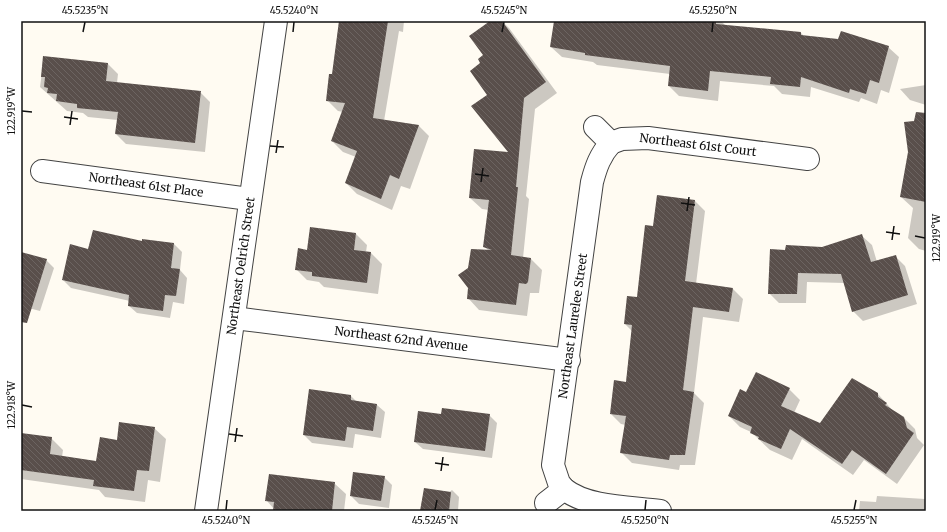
<svg xmlns="http://www.w3.org/2000/svg" width="947" height="532" font-family="Merriweather,serif">
<style>
.shadow{fill:#0003}
.building{fill:url(#building-back-hatch)}
.lines{fill:none;stroke-linecap:round;stroke-linejoin:round}
.minor-casing{stroke:#434343;stroke-width:24}
.minor{stroke:#fff;stroke-width:22}
.ticks{fill:none;stroke:#101010;stroke-width:1.5}
.labels{text-anchor:middle;stroke-width:4;stroke-linejoin:round;paint-order:stroke}
.street-label{font-size:12px;fill:#101010;stroke:#fff}
.neatline{fill:none;stroke:#101010;stroke-width:1.5}
.ticks-label{font-size:10px;text-anchor:middle;fill:#101010}
</style>
<defs>
<pattern id="building-back-hatch" width="6" height="6" patternUnits="userSpaceOnUse"><rect width="6" height="6" fill="#594f4b"/><path d="M-1 5l2 2M0 0l6 6M5-1l2 2" fill="none" stroke="#6c6461"/></pattern>
</defs>
<rect width="100%" height="100%" fill="#fffbf2"/>
<g class="shadow">
<path d="M339 21H404L403 32 399 31 384 121 419 126 429 136 410 189 401 186 392 210 357 194 346 183 356 157 343 152 332 141 343 112 338 111 327 100 333 75Z"/>
<path d="M492 21H502L509 28 557 93 535 109 526 196 529 199 523 258 531 259 542 270 539 293H530L527 316 479 310 468 298 489 251 484 246 489 210 482 209 470 198 510 154 489 95 482 63Z"/>
<path d="M555 21H721L726 26 801 33 804 36 888 47 899 57 889 93 881 90 877 104 861 98 859 102 811 87 810 97 782 94 774 86 720 81 718 101 679 96 669 86 670 74 597 65 593 62 562 57 551 47Z"/>
<path d="M44 57 108 64 118 74 117 83 200 92 210 102 205 152 126 144 116 134 118 120 88 117 83 113 67 111 40 87Z"/>
<path d="M926 85V105L910 100 900 89Z"/>
<path d="M926 120V251L919 249 908 238 913 208 901 197Z"/>
<path d="M695 201 705 211 696 284 733 289 743 299 739 322 703 317 694 393 704 403 695 465H680L679 470 632 463 622 453 626 425 621 424 611 414 626 383 632 331 625 324 637 298 654 228Z"/>
<path d="M311 228 356 234 367 245 366 252 371 253 382 264 378 294 324 287 319 282 307 280 296 269 308 251Z"/>
<path d="M862 236 872 245 877 262 895 256 905 266 917 304 863 321 853 311 845 283 807 282 806 303H779L769 293 786 251 822 248Z"/>
<path d="M143 240 174 244 182 252 180 270 187 278 184 304 173 302 170 318 137 313 129 306 130 301 71 288 63 280 89 250 142 242Z"/>
<path d="M21 253 46 260 54 268 40 311 21 306Z"/>
<path d="M789 389 800 400 794 413 820 425 878 394 895 413 904 418 915 429 917 438 924 445 897 484 864 460 853 475 802 439 792 460 770 450 751 432 740 427 729 416 747 394Z"/>
<path d="M351 396 357 402 377 405 385 412 381 438 355 434 353 448 312 443 304 435Z"/>
<path d="M442 415H489L497 423 492 458 423 449 415 442Z"/>
<path d="M154 428 166 439 160 482 148 480 145 502 105 497 99 490 21 479V434L51 438 63 450 62 457 97 462 118 441Z"/>
<path d="M384 477 392 485 389 508 359 504 351 496Z"/>
<path d="M334 483 346 494 344 511H274V509L267 501Z"/>
<path d="M452 490 459 497 458 511H426Z"/>
<path d="M877 496 925 499 926 511H859L860 501 876 502Z"/>
</g>
<g class="building">
<path d="M339 21H388L373 118 419 125 399 179 390 175 381 199 345 183 357 151 331 141 345 103 326 101 329 74H332Z"/>
<path d="M490 21H502L546 82 524 98 516 187H518L511 255 531 258 528 282 526 284 519 283 516 305 467 299 468 288 458 275 468 268 471 249 492 250 483 247 489 200 469 198 474 149 508 152 471 106 487 95 470 71 480 63 478 59 483 55 469 36Z"/>
<path d="M554 21H716V24L801 32V35L838 39 841 31 889 46 879 83 870 80 866 94 850 89 849 93 801 77 800 87 770 84 771 77 710 71 708 91 668 86 670 66 585 55V53L550 47Z"/>
<path d="M43 56 108 63 106 81 201 91 195 143 115 134 118 112 77 108V104L56 101 57 94 47 93 48 88 44 87 45 77H41Z"/>
<path d="M916 112 926 113V202L900 197 908 152 904 122 914 121Z"/>
<path d="M657 195 695 200 685 281 733 288 729 312 693 307 683 390 694 392 685 455H670L669 460 620 453 626 416 610 414 614 380 626 382 632 325 624 324 627 296 637 297 645 225 653 226Z"/>
<path d="M310 227 356 233 354 250 371 252 367 283 312 276V272L295 270 298 248 307 250Z"/>
<path d="M93 230 142 241V239L174 243 171 268 180 269 176 296 165 295 163 311 128 306 129 295 62 280 70 244 88 249Z"/>
<path d="M862 234 871 262 896 255 908 295 852 312 841 274 798 273 797 294H768L770 249 785 250 786 245 822 247Z"/>
<path d="M21 252 47 259 27 323 21 322Z"/>
<path d="M756 372 790 388 781 406 820 423 852 378 878 393V397L887 403 885 405 904 417 907 428 914 433 886 474 852 450 842 464 790 429 781 449 758 439 759 437 750 433 752 427 728 416 740 389 746 392Z"/>
<path d="M309 389 351 395V400L377 404 373 431 347 427 345 441 303 435Z"/>
<path d="M442 408 490 414 485 451 414 442 418 411 441 414Z"/>
<path d="M119 422 155 427 149 471 137 470 134 491 93 486 94 480 21 470V433L52 437 50 454 96 461 100 437 117 440Z"/>
<path d="M353 472 385 476 381 501 350 496Z"/>
<path d="M269 474 335 482 332 511H273L274 502 265 501Z"/>
<path d="M424 488 451 492 449 511H420Z"/>
</g>
<g class="lines">
<g class="minor-casing">
<g id="minor">
<path d="M595 127 611 143 622 139 648 138 808 159"/>
<path d="M42 171 249 199"/>
<path d="M234 318 569 360"/>
<path d="M564 489C588 508 631 507 660 511"/>
<path d="M546 503 564 489 559 483 553 465 592 182C596 167 600 155 611 143"/>
<path d="M206 511 276 21"/>
</g>
</g>
<use href="#minor" class="minor"/>
</g>
<path class="ticks" d="M83 32 85 22M293 32 294 22M502 32 504 22M712 32 713 22M22 111 32 112M64 117 78 119M70 125 72 111M270 146 284 147M276 153 278 140M475 174 489 176M481 182 483 168M681 203 695 205M687 211 689 197M886 232 900 234M915 236 925 238M892 240 894 226M22 405 32 407M229 434 243 436M235 442 237 428M435 463 449 465M441 471 443 457M226 510 227 500M435 510 437 500M645 510 646 500M854 510 856 500"/>
<g class="labels">
<g class="street-label">
<text transform="translate(698 145) rotate(7)" y="4">Northeast 61st Court</text>
<text transform="translate(146 185) rotate(8)" y="4">Northeast 61st Place</text>
<text transform="translate(241 266) rotate(-82)" y="4">Northeast Oelrich Street</text>
<text transform="translate(573 326) rotate(-82)" y="4">Northeast Laurelee Street</text>
<text transform="translate(401 339) rotate(7)" y="4">Northeast 62nd Avenue</text>
</g>
</g>
<rect width="947" height="532" fill="none" stroke="#ffffff" stroke-width="44"/>
<rect x="22" y="22" width="903" height="488" class="neatline"/>
<g class="ticks-label">
<text x="85" y="14">45.5235°N</text>
<text x="294" y="14">45.5240°N</text>
<text x="504" y="14">45.5245°N</text>
<text x="713" y="14">45.5250°N</text>
<text transform="translate(11 111) rotate(-90)" y="4">122.919°W</text>
<text transform="translate(936 238) rotate(-90)" y="4">122.919°W</text>
<text transform="translate(11 405) rotate(-90)" y="4">122.918°W</text>
<text x="226" y="524">45.5240°N</text>
<text x="435" y="524">45.5245°N</text>
<text x="645" y="524">45.5250°N</text>
<text x="854" y="524">45.5255°N</text>
</g>
</svg>
